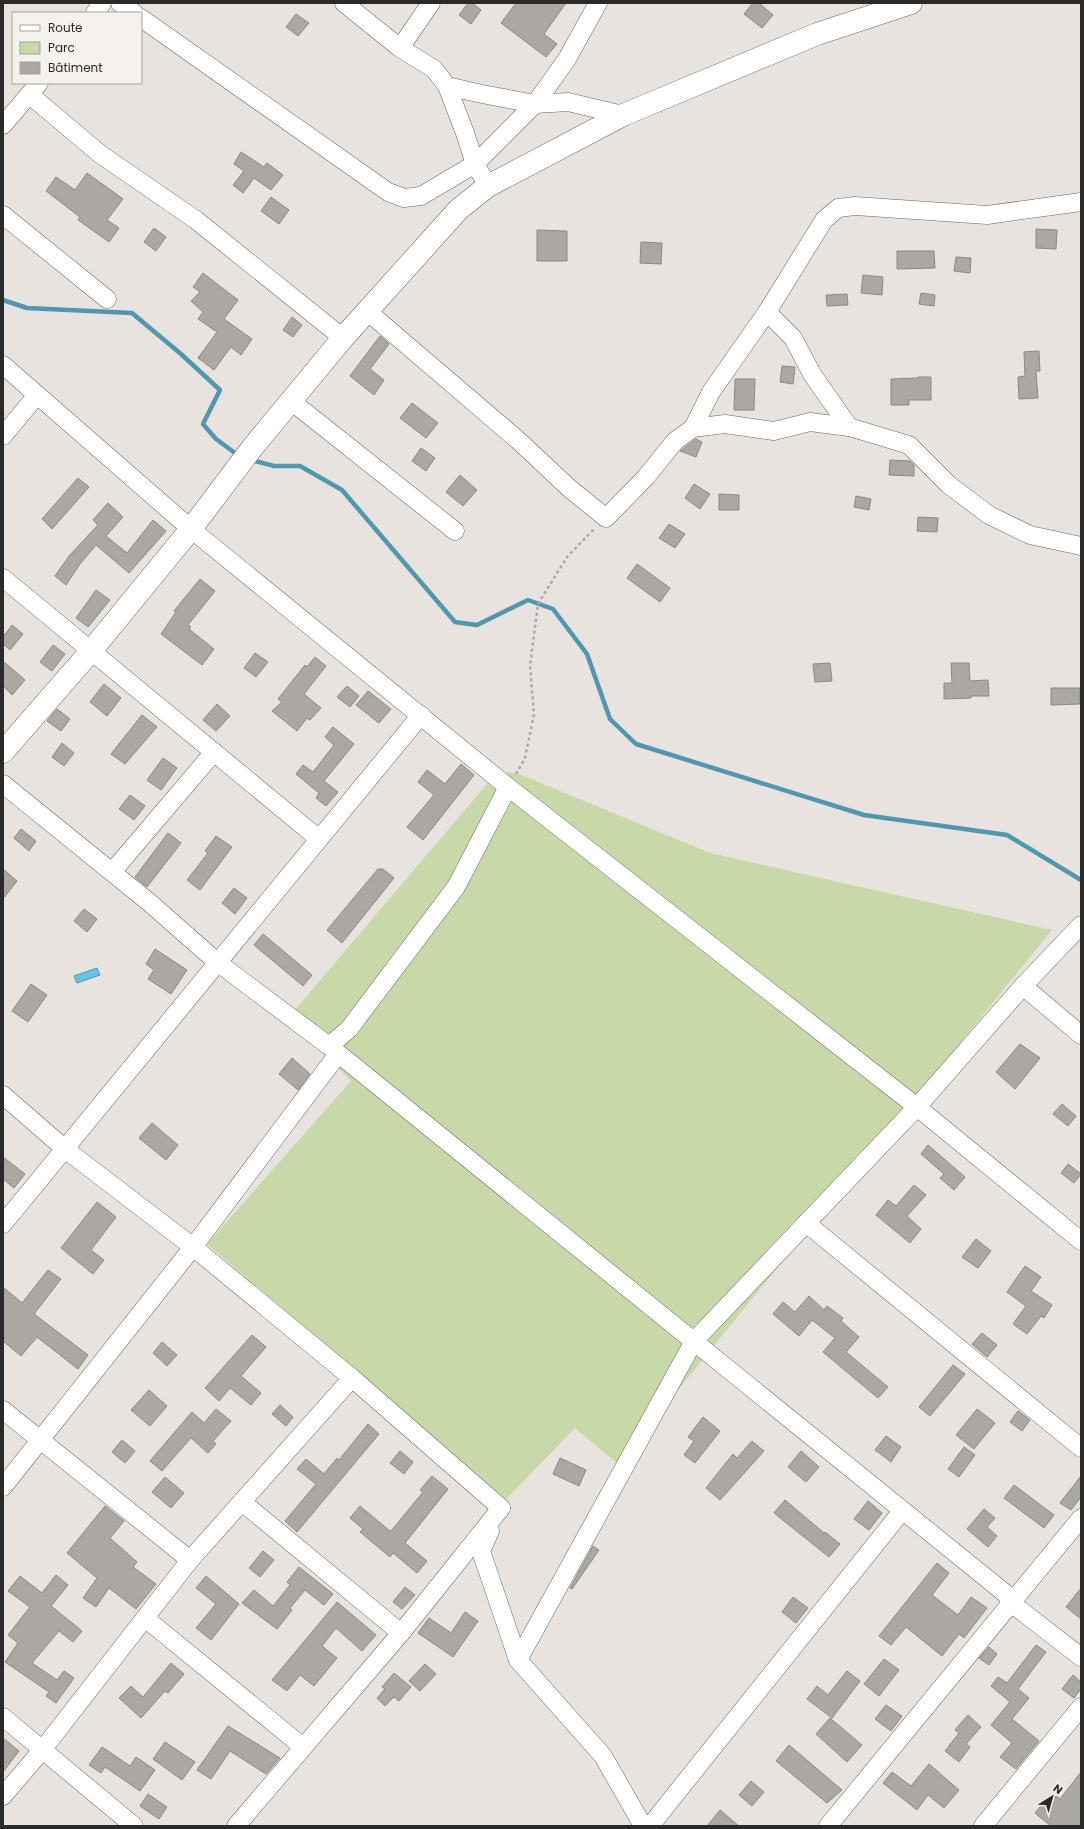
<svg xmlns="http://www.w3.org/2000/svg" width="1084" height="1829" font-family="Poppins,sans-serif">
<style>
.green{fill:#c8d9a9}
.water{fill:#62c4e9;stroke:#5296af}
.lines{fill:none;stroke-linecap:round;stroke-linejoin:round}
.stream{stroke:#5296af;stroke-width:4.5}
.building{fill:#aba7a2;stroke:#8c8883}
.street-casing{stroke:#696561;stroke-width:19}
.secondary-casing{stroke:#696561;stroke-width:23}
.path{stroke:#aca8a5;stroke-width:2.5;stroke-dasharray:3 3;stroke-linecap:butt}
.street{stroke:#fff;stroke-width:18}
.secondary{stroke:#fff;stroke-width:22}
</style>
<rect width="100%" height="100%" fill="#e8e3df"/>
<path class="green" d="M498 771 519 774 710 853 1052 930 618 1464 575 1428 506 1499 207 1244 351 1081 288 1018Z"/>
<path class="water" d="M97 968 100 975 77 983 74 976Z"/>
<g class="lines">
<g class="stream">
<path d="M3 300 27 308 132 313 181 354 220 390 203 424 216 439 239 456"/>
<path d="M251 460 274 466H300L342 490 455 622 477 625 528 600 553 609 587 654 610 719 636 744 864 815 1007 835 1081 880"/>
</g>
</g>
<g class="building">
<path d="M468 3H472L481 10 471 24 459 15Z"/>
<path d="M516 3H566L544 34 557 44 546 57 501 23Z"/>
<path d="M753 3H759L773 15 762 28 744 14Z"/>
<path d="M296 14 309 23 298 36 286 27Z"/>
<path d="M241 152 264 167 267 163 283 175 271 190 254 178 243 193 233 185 244 171 234 164Z"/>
<path d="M87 173 123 199 107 220 119 228 109 242 78 220 80 217 46 191 56 177 75 190Z"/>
<path d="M271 197 289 210 279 224 261 211Z"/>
<path d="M154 228 166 237 156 251 144 242Z"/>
<path d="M1036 229 1057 230 1056 249 1036 248Z"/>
<path d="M537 230 567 231V261H537Z"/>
<path d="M641 242 662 243 661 264 640 263Z"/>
<path d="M897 251H934L935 268 897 269Z"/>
<path d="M956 257 971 258 970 273 954 271Z"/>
<path d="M203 273 238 300 224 319 252 339 241 355 231 347 214 370 198 358 217 332 198 319 203 312 191 301 200 292 193 287Z"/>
<path d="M863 275 883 277 882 295 861 293Z"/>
<path d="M921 293 935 295 934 306 919 304Z"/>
<path d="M847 294 848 305 827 306 826 295Z"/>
<path d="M292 317 302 325 293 337 283 330Z"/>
<path d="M380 336 389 344 370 369 384 380 374 395 350 376Z"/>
<path d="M1039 351 1040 371H1036L1038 398 1019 399 1018 377 1025 376 1024 352Z"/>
<path d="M782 366 795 367 793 384 780 382Z"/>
<path d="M918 377H931V400H909V405H891V379L918 378Z"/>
<path d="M735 379H755L754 410H734Z"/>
<path d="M412 403 438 423 426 438 400 418Z"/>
<path d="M696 439 702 442 696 457 680 451Z"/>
<path d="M421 448 435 458 426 471 412 461Z"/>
<path d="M890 460 910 461 914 465V476L889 475Z"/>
<path d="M460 475 477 490 463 506 446 492Z"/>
<path d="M78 478 89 487 52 529 42 519Z"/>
<path d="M694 484 710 494 700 509 685 498Z"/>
<path d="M719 494 739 495V510H719Z"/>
<path d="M856 496 871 499 869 510 854 507Z"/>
<path d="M108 503 123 517 106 536 127 553 153 520 166 531 129 573 96 545 80 564 66 585 55 576 69 556 98 525 93 520Z"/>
<path d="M918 517 938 518 937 532 917 531Z"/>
<path d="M669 524 685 534 675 548 659 538Z"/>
<path d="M637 564 670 588 660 602 627 578Z"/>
<path d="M200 579 215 591 188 625 191 627 189 629 214 649 202 665 161 634 176 612 174 611Z"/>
<path d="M96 590 110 600 88 627 76 618Z"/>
<path d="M12 625 23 634 10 650 3 644V637Z"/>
<path d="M53 645 65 654 52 671 40 662Z"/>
<path d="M255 653 268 662 256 677 244 668Z"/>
<path d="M315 657 326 666 304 694 321 708 310 720 307 718 297 731 272 711 282 702 278 699 305 665 307 667Z"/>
<path d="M3 661 25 680 12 695 3 686Z"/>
<path d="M830 663 832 681 815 682 813 664Z"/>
<path d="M951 663H969L970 681 988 680 989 696H971V698L944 699V683H952Z"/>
<path d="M104 684 121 698 107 716 90 702Z"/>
<path d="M347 686 359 696 350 707 337 697Z"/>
<path d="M1051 688H1080V704L1051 705Z"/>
<path d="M368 691 391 709 379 723 356 705Z"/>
<path d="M217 704 230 716 216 731 203 720Z"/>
<path d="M57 709 70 719 61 731 47 721Z"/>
<path d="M142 715 157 727 125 764 111 754Z"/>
<path d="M333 727 354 744 324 781 338 792 326 806 316 798 319 793 296 774 303 765 313 772 334 745 325 737Z"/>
<path d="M62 743 74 753 64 766 52 757Z"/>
<path d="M163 758 177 768 161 790 147 780Z"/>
<path d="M461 764 474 775 423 840 407 827 434 795 418 782 427 770 445 784Z"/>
<path d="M130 795 145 806 134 820 119 809Z"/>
<path d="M21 829 36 841 29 851 14 838Z"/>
<path d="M168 833 181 843 147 887 135 877Z"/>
<path d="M216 836 232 847 200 890 187 880 208 853 205 851Z"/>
<path d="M3 869 17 881 3 899Z"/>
<path d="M378 869H383L394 878 342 943 327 930Z"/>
<path d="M234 888 247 898 235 914 222 903Z"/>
<path d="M84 909 97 919 87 932 74 921Z"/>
<path d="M263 934 312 975 303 986 254 945Z"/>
<path d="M155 949 187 970 171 994 148 979 154 970 146 964Z"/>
<path d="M31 984 47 995 28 1022 12 1011Z"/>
<path d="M1020 1044 1040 1058 1015 1089 996 1072Z"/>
<path d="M292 1058 310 1074 298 1090 279 1074Z"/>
<path d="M1062 1104 1076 1116 1068 1126 1053 1114Z"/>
<path d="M152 1123 178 1145 166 1160 139 1138Z"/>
<path d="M928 1145 965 1177 954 1190 940 1178 944 1174 921 1154Z"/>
<path d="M3 1157 25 1174 14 1188 3 1179Z"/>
<path d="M1068 1164 1081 1174 1074 1183 1061 1173Z"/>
<path d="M914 1185 926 1195 907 1216 921 1229 910 1243 876 1215 888 1200 896 1206Z"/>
<path d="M97 1202 116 1217 91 1250 104 1260 93 1274 61 1248Z"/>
<path d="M976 1239 991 1251 978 1268 962 1257Z"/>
<path d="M1025 1266 1041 1277 1031 1291 1052 1305 1044 1318 1041 1316 1027 1334 1013 1324 1026 1306 1007 1292Z"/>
<path d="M48 1270 61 1279 34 1314 88 1355 78 1369 37 1337 21 1356 3 1341V1287L22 1303Z"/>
<path d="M809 1296 824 1310 827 1306 843 1318 841 1321 859 1337 846 1352 888 1387 878 1398 823 1352 835 1338 812 1320 799 1336 773 1314 783 1302 795 1312Z"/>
<path d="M982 1333 997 1345 987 1357 972 1344Z"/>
<path d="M252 1335 266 1347 241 1376 261 1393 251 1405 230 1388 219 1401 205 1388Z"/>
<path d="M162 1342 177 1355 167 1366 153 1353Z"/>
<path d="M953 1365 965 1374 930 1416 919 1407Z"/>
<path d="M149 1390 167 1406 150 1426 131 1410Z"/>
<path d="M280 1405 293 1417 286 1426 272 1414Z"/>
<path d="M216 1409 231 1421 213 1441 216 1444 208 1453 191 1438 162 1471 150 1461 192 1412 204 1423Z"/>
<path d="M977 1409 995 1423 974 1449 956 1435Z"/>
<path d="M1018 1411 1030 1420 1022 1431 1010 1422Z"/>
<path d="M703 1417 720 1431 695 1463 684 1455 694 1441 688 1437Z"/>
<path d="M368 1424 379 1434 297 1532 285 1521 316 1484 297 1469 306 1459 324 1474 337 1458 339 1460Z"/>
<path d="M886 1436 901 1447 891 1462 875 1450Z"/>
<path d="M122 1440 135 1451 125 1463 112 1452Z"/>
<path d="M752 1441 764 1451 720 1500 706 1488 733 1454 737 1458Z"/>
<path d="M964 1447 975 1455 959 1477 948 1469Z"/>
<path d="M400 1451 413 1462 404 1474 390 1463Z"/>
<path d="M801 1451 819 1467 806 1482 788 1467Z"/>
<path d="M560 1458 586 1470 579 1486 553 1474Z"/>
<path d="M432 1476 448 1489 405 1543 427 1561 417 1573 393 1553 390 1557 360 1532 363 1529 350 1518 360 1506 390 1531 392 1530 423 1492 420 1490Z"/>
<path d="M1081 1476V1497L1071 1510 1060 1503Z"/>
<path d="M165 1477 184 1493 171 1508 152 1492Z"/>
<path d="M1014 1485 1054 1515 1044 1528 1004 1498Z"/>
<path d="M785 1500 824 1533 825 1532 840 1544 829 1557 774 1513Z"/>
<path d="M868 1501 882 1513 869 1530 854 1519Z"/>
<path d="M105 1506 124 1521 110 1538 137 1562 133 1567 156 1584 136 1609 109 1588 96 1607 83 1598 97 1578 67 1553Z"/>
<path d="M984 1509 995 1518 987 1527 997 1536 988 1547 967 1529Z"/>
<path d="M593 1546 599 1550 572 1589 570 1588Z"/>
<path d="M263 1551 274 1560 260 1577 249 1568Z"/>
<path d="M937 1563 949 1573 932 1595 958 1615 971 1597 987 1608 964 1638 959 1634 942 1656 906 1627 891 1645 879 1636Z"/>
<path d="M299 1567 333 1594 324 1605 305 1590 290 1608 292 1610 277 1629 242 1603 254 1590 273 1606 290 1585 287 1582Z"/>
<path d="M56 1575 68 1585 51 1606 82 1631 73 1642 59 1631 32 1663 57 1680 64 1671 74 1678 56 1703 46 1696 49 1692 5 1662 18 1643 8 1635 30 1607 8 1591 20 1576 42 1593Z"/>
<path d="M206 1576 239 1604 211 1640 196 1628 216 1604 196 1588Z"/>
<path d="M405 1587 415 1595 402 1609 393 1602Z"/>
<path d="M1081 1588V1619L1066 1607Z"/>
<path d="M793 1597 808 1608 796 1623 782 1612Z"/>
<path d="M337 1602 376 1635 362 1651 336 1628 322 1646 337 1658 314 1686 300 1675 287 1691 272 1680Z"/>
<path d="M465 1612 478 1621 453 1657 418 1633 429 1618 451 1633Z"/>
<path d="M1036 1645 1046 1652 1018 1689 1029 1698 1012 1719 1039 1741 1016 1769 1000 1757 1012 1743 991 1725 1010 1702 991 1686 998 1677 1007 1683Z"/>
<path d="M989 1647 997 1654 989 1665 979 1658Z"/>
<path d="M884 1659 899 1670 879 1696 864 1684Z"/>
<path d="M171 1663 184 1674 168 1693 165 1691 141 1718 119 1698 131 1686 143 1697Z"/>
<path d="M425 1664 436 1674 420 1691 409 1681Z"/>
<path d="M847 1671 860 1681 832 1718 807 1699 817 1686 828 1695Z"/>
<path d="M394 1673 411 1687 399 1701 394 1697 385 1706 377 1698 385 1689 382 1687Z"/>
<path d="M1073 1675 1081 1682V1689L1074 1698 1062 1689Z"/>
<path d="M886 1705 902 1716 891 1731 875 1719Z"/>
<path d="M968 1715 981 1727 966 1744 970 1747 959 1762 945 1751 959 1733 955 1730Z"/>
<path d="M830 1718 862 1745 847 1762 816 1734Z"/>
<path d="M228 1726 280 1758 266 1774 230 1751 211 1779 197 1770Z"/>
<path d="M3 1738 19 1751 3 1772Z"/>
<path d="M165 1742 195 1762 182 1780 153 1759Z"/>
<path d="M789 1745 842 1790 827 1803 776 1761Z"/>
<path d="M102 1747 130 1766 136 1757 155 1770 140 1791 105 1767 101 1773 89 1765Z"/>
<path d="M929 1764 959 1790 944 1808 928 1795 917 1810 883 1783 892 1772 911 1786Z"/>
<path d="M1081 1772V1826H1051L1035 1813 1046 1800 1050 1803 1056 1796 1060 1799Z"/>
<path d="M751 1781 764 1792 752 1806 739 1795Z"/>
<path d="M148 1794 167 1807 159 1819 140 1806Z"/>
<path d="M720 1810 739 1826H707Z"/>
</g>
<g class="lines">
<g class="street-casing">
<g id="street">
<path d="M120 3 134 13"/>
<path d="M344 3 400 48 434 69 447 86 465 133 475 164 488 186"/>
<path d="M95 13 102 3"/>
<path d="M141 18 388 192 404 198 421 196 475 164 535 104 567 59 598 3"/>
<path d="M400 48 431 3"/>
<path d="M447 86 482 94 535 104 568 102 623 115"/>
<path d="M30 95 100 154 196 220 343 338"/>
<path d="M3 125 39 83"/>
<path d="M3 215 107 299"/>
<path d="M367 311 519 441 569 488 606 518 646 477 675 441 693 428 725 424 774 431 810 422 849 427 909 445 949 485 989 515 1030 535 1081 546"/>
<path d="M767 312 793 338 812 374 849 427"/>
<path d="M3 365 191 529 508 787 917 1107 1081 1241"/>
<path d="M291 401 455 531"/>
<path d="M693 428 711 392 767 312 824 220 838 208 855 206 987 215 1081 202"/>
<path d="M3 436 37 395"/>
<path d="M3 578 319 839"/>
<path d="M3 784 150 903 217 962 329 1046 1006 1594 1011 1603 1081 1657"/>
<path d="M112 872 214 752"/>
<path d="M1023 986 1081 1035"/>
<path d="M329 1046 349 1029 456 887 508 787"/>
<path d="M3 1095 65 1149 193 1247 352 1378 501 1508"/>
<path d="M806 1223 1081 1448"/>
<path d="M3 1224 421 715"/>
<path d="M3 1410 190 1560"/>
<path d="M3 1487 193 1247 338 1054"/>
<path d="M242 1502 401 1633"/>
<path d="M490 1531 481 1551 518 1660 603 1756 643 1826"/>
<path d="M145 1618 303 1747"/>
<path d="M518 1660 694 1341 917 1107 1023 986 1081 925"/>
<path d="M3 1717 134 1826"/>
<path d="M3 1796 43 1749 190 1560 352 1378"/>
<path d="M236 1826 401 1633 501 1508"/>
<path d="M650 1826 902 1511"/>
<path d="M828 1826 1081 1518"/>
<path d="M983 1826 1081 1707"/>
</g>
</g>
<g class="secondary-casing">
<path id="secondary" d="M3 752 91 651 191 529 252 448 343 338 459 209 488 186 623 115 817 34 911 3"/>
</g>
<path class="path" d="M516 774 525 758 534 714 530 666 538 604 567 557 595 528"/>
<use href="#street" class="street"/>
<use href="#secondary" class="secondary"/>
</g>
<rect width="1084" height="1829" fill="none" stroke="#2c2a28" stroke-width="8"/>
<rect x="12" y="12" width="130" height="72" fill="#f5f1ec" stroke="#a5a19e"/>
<rect x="20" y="25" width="20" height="6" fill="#ffffff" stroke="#a5a19e"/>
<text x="48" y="32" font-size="12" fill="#2c2a28">Route</text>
<rect x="20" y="42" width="20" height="12" fill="#c8d9a9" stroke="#a5a19e"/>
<text x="48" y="52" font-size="12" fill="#2c2a28">Parc</text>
<rect x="20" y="62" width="20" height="12" fill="#aba7a2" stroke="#a5a19e"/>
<text x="48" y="72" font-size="12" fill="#2c2a28">Bâtiment</text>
<g transform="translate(1052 1797) rotate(37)" stroke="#f5f1ec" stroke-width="3" paint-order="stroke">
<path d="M0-3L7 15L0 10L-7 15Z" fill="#2c2a28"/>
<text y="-6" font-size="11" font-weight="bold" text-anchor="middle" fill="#2c2a28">N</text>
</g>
</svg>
